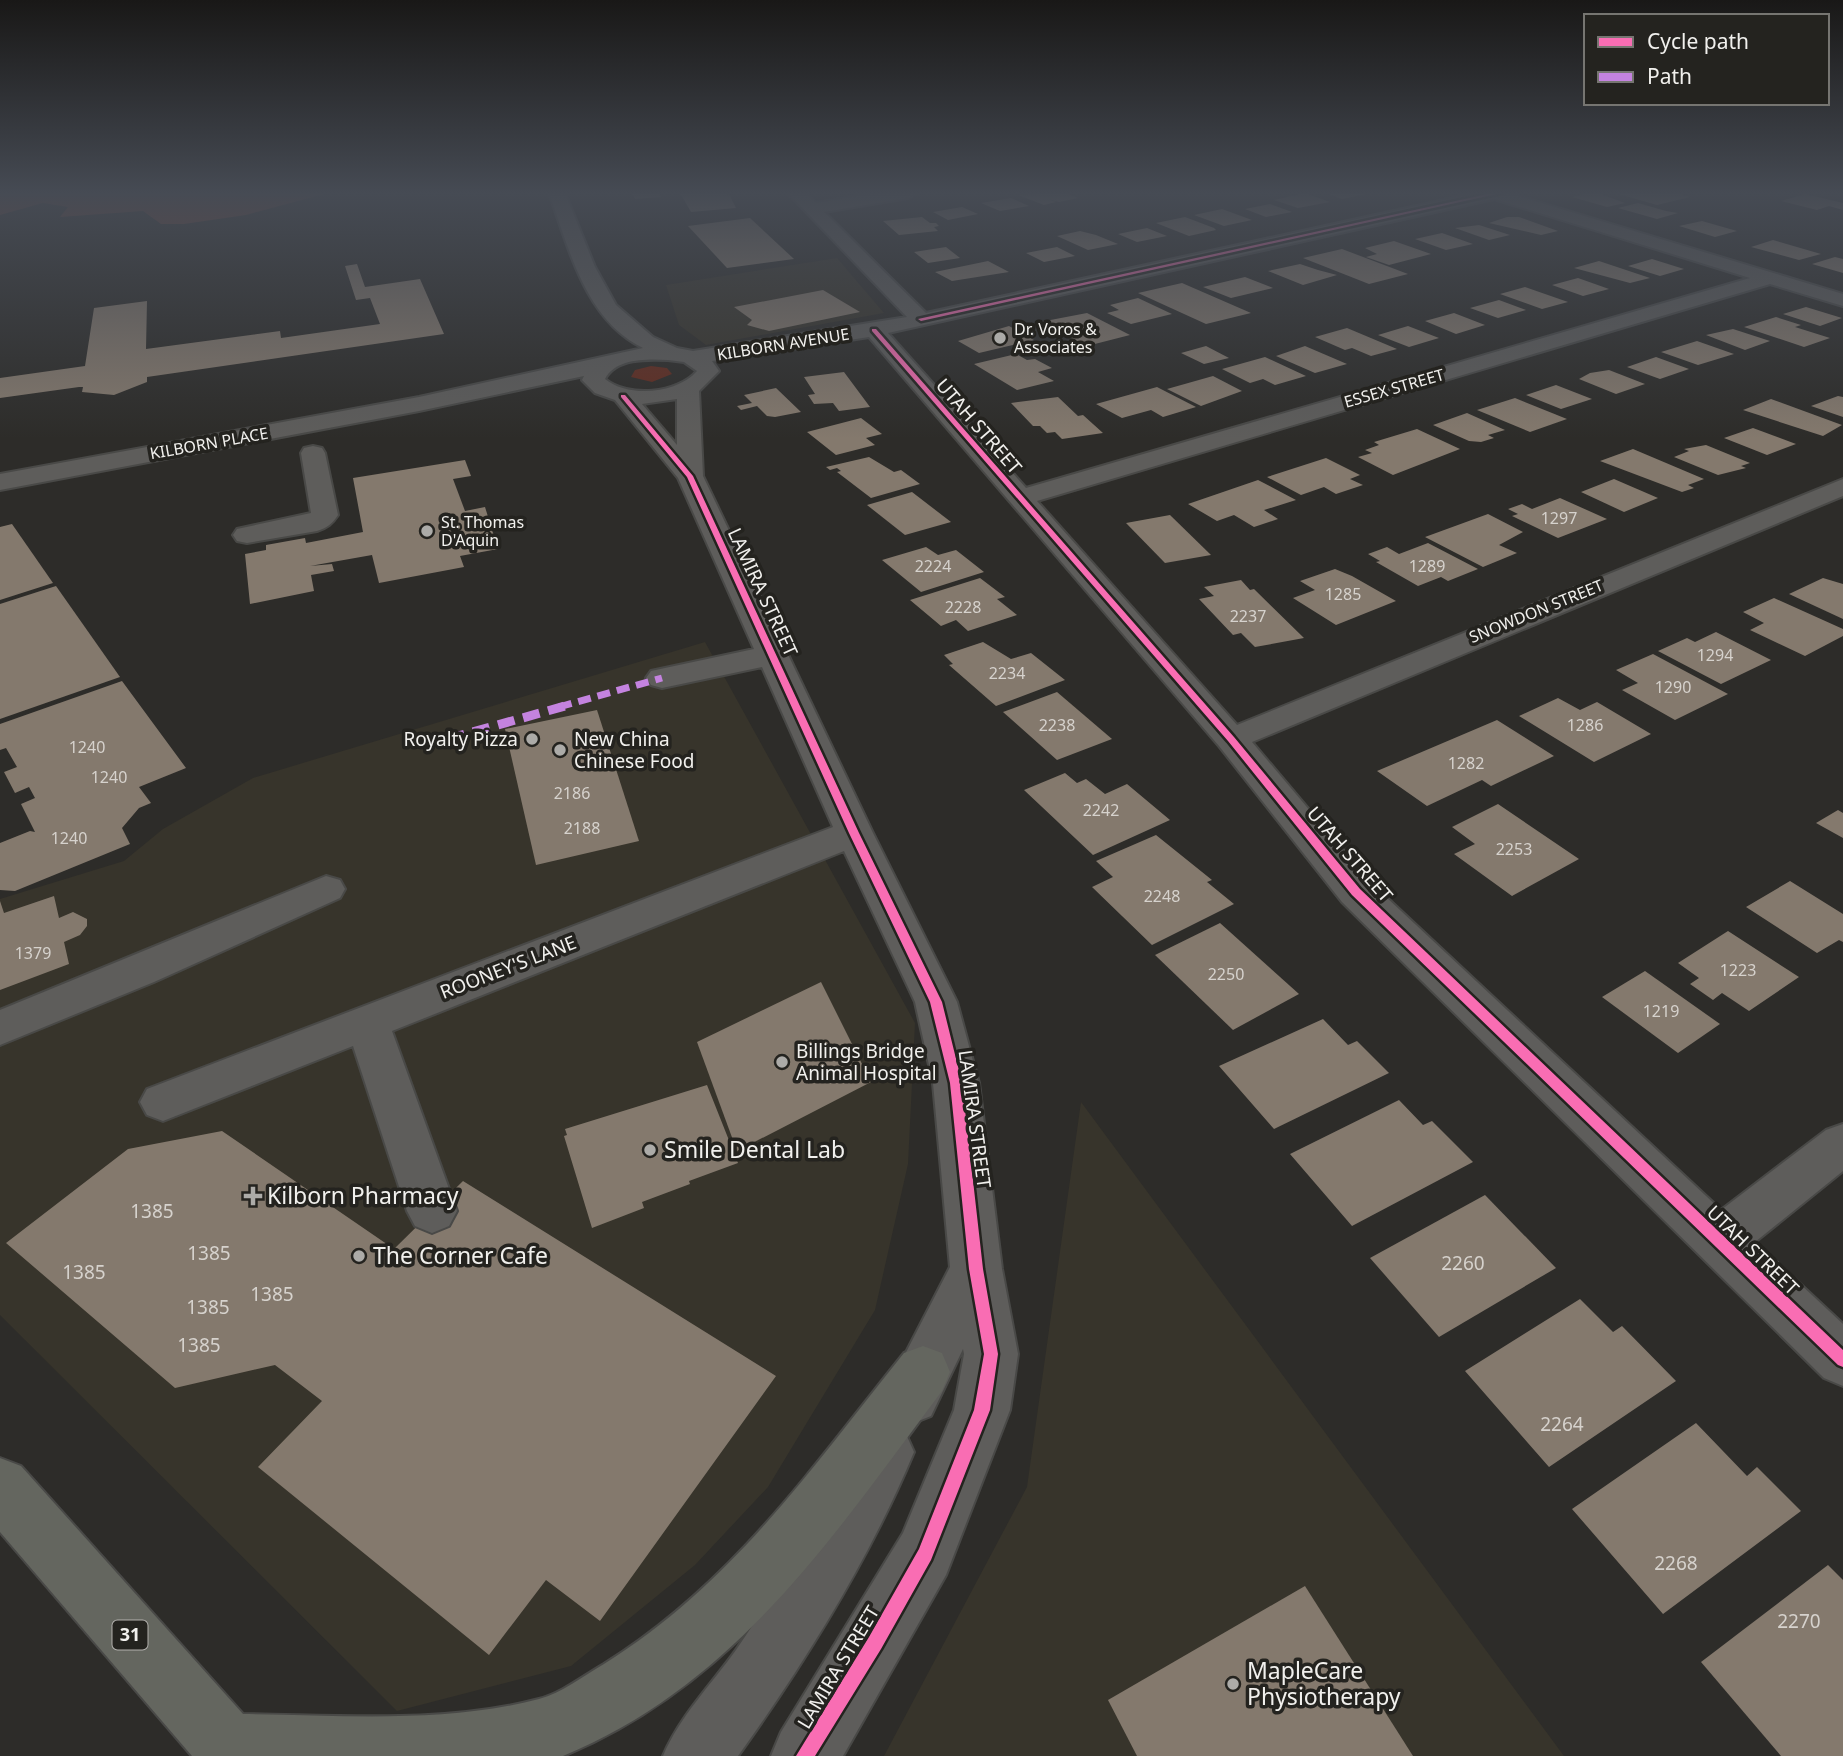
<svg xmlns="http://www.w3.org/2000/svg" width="1843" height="1756" font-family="'Noto Sans',sans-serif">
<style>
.built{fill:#37342b}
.green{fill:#632c1f}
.forest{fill:#7e4336}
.building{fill:#84796d}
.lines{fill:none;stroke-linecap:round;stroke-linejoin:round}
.minor-casing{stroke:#494947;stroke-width:4}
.major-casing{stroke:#494947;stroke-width:4}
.minor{fill:#5e5d5b;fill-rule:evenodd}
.major{fill:#64665f;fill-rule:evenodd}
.quiet-far1{stroke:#c483df;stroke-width:7;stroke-dasharray:13 7;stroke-linecap:butt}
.quiet{stroke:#c483df;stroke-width:9;stroke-dasharray:17 9;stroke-linecap:butt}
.cycleway-casing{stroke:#24231f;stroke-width:5}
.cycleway{fill:#f96db3;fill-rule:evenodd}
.poi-dot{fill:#acaba8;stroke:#24231f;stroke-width:2.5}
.labels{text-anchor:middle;stroke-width:7;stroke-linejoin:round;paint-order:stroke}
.far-poi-label{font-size:16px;fill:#f1f0ed;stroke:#24231f;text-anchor:start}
.far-street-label{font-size:16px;fill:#f1f0ed;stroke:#24231f}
.number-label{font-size:16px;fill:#d6d2cd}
.shield{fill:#24231f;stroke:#b4b2af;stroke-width:2}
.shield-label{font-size:18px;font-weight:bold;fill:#f1f0ed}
.street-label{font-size:19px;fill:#f1f0ed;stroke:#24231f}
.poi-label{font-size:19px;fill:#f1f0ed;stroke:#24231f;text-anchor:start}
.near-number-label{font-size:19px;fill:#d6d2cd}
.near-poi-label{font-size:23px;fill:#f1f0ed;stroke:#24231f;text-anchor:start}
</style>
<rect width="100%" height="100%" fill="#2d2c29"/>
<g class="built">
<path d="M837 258 884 313 706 345 679 325 666 285Z"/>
<path d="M705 642 915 1023 908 1164 875 1310 768 1487 695 1565 571 1666 397 1711 0 1315V899L124 861 163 829 253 778Z"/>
<path d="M1081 1102 1564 1756H884L1027 1487Z"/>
</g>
<path class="green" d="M651 366 667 368 672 374 652 382 631 377 635 370Z"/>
<path class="forest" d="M0 193H328L246 215 184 224H161L143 211 60 217 68 207 43 203 0 215Z"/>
<g class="building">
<path d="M632 193H659L661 197 635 199Z"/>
<path d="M680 193H725L730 196 736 208 691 212Z"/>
<path d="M1066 193 1078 198 1059 202 1048 199 1056 202 1044 205 1018 195Z"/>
<path d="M1305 193 1330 202 1298 208 1274 200Z"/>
<path d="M1326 193H1366V194L1342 199Z"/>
<path d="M1587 193H1598L1625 203 1607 207 1572 197Z"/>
<path d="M1677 193 1690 197 1657 205 1619 194Z"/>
<path d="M1805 194 1843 203V210L1829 206 1817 210 1781 201Z"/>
<path d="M1011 198 1029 206 1000 211 981 203Z"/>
<path d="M1638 203 1666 211 1678 213 1657 219 1618 208Z"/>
<path d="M1270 204 1292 212 1266 217 1245 209Z"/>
<path d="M962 207 978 214 948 220 933 212Z"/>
<path d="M1222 209 1252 220 1224 226 1194 215Z"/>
<path d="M922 217 930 223H936L939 226 934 227 938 231 899 235 883 221Z"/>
<path d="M1185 217 1214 228 1216 230 1189 236 1156 223Z"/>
<path d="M1507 217H1519L1558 231 1541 235 1489 223Z"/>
<path d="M750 218 794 259 727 268 688 226Z"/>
<path d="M1702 221 1737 231 1715 237 1679 226Z"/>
<path d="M1479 225 1510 235 1489 240 1455 228Z"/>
<path d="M1147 228 1167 236 1137 242 1118 234Z"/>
<path d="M1080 231 1096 235 1118 244 1088 250 1057 236Z"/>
<path d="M1442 233 1473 244 1446 250 1415 239Z"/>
<path d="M1773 240 1821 254 1799 260 1751 247Z"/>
<path d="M1394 241 1431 254 1389 265 1366 257 1377 254 1365 248Z"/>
<path d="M946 247 960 258 928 263 914 252Z"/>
<path d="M1057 247 1075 256 1044 262 1026 253Z"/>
<path d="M1342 249 1408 274 1369 284 1303 258Z"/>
<path d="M1835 257 1843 259V273L1812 264Z"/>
<path d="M1652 259 1684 269 1660 276 1628 266Z"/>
<path d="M988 261 1009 272 952 281 935 272Z"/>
<path d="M1599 261 1650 278 1630 283 1574 268Z"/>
<path d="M357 264 365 287 420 279 444 334 147 377V382L114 395 82 392 83 387H79L0 398V378L85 366 94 308 147 301 146 349 280 331 281 338 380 324 370 298 356 300 345 266Z"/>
<path d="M1300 264 1318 270 1337 275 1303 285 1268 271Z"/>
<path d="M1245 277 1273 288 1231 298 1203 287Z"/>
<path d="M1578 278 1609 289 1583 296 1552 285Z"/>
<path d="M1182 283 1251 313 1206 324 1138 293Z"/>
<path d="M1525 287 1568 302 1542 309 1500 294Z"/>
<path d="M823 290 860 312 769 331 747 325 752 320 734 307Z"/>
<path d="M1138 298 1172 314 1131 324 1107 313 1119 310 1110 305Z"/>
<path d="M1499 300 1526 310 1498 318 1470 308Z"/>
<path d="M1806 307 1842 318 1820 326 1783 314Z"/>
<path d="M1087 313 1130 335 1087 346 1040 322Z"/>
<path d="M1454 313 1485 325 1456 334 1425 321Z"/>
<path d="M1776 317 1801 325 1795 327 1830 338 1804 347 1744 327Z"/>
<path d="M1009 326 1034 340 979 353 958 341Z"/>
<path d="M1408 326 1439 338 1409 347 1378 335Z"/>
<path d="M1347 328 1397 349 1371 356 1352 348 1345 350 1315 337Z"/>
<path d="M1733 329 1770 341 1745 350 1706 335Z"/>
<path d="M1697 341 1734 354 1698 365 1661 352Z"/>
<path d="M1206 346 1229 358 1204 364 1181 353Z"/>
<path d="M1305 346 1347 364 1315 373 1276 356Z"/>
<path d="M1016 354 1027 360 1035 359 1052 368 1038 372 1054 381 1017 390 974 364Z"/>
<path d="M1265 357 1306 376 1275 385 1263 379 1250 383 1222 369Z"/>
<path d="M1656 357 1689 369 1660 379 1627 367Z"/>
<path d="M1609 370 1645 384 1616 394 1579 379 1590 373Z"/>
<path d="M844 372 870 407 839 411 833 403 814 404 808 395 815 394 804 377Z"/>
<path d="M1213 376 1242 391 1201 406 1167 389Z"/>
<path d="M1556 385 1592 399 1561 409 1526 395Z"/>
<path d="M1157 387 1196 407 1163 417 1151 410 1122 418 1096 404Z"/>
<path d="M776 388 801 412 775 417 767 416 757 406 741 410 737 406 752 403 744 395Z"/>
<path d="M1838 396 1843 397V417L1811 406Z"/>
<path d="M1058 397 1078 416 1083 415 1103 433 1062 439 1055 432 1047 433 1040 426H1033L1011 403Z"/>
<path d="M1515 398 1567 419 1530 432 1477 410Z"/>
<path d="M1771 399 1842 425 1823 436 1743 410Z"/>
<path d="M1467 413 1505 430 1488 435 1494 438 1481 442 1469 441 1433 425Z"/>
<path d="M861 418 882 434 866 438 875 445 836 455 807 432Z"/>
<path d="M1753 428 1796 444 1767 455 1724 438Z"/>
<path d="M1417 429 1460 449 1393 475 1358 457 1372 453 1365 450 1379 445 1374 442Z"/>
<path d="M1706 445 1750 463 1741 466 1746 468 1718 475 1674 457 1689 451 1684 449Z"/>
<path d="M1633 449 1704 479 1688 485 1694 488 1682 492 1600 461Z"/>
<path d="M869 457 894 472 901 470 920 484 871 498 837 472 841 471 837 468 830 470 826 467Z"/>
<path d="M1326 458 1360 475 1350 479 1363 485 1336 494 1324 487 1301 495 1267 477Z"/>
<path d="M465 460 471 476 453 479 465 511 485 507 498 549 460 556 464 567 379 583 372 555 310 566 332 564 334 571 311 575 314 591 250 604 245 554 266 550V545L305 538 306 543 363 532 353 478Z"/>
<path d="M1614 479 1658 498 1624 512 1581 492Z"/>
<path d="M1258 480 1296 500 1264 510 1278 519 1254 527 1234 515 1217 521 1188 504Z"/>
<path d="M912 492 951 522 905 535 867 505Z"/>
<path d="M1560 498 1607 519 1558 538 1512 516 1518 514 1508 509 1522 504 1532 509Z"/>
<path d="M1488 514 1523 532 1499 545 1517 553 1483 567 1425 537Z"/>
<path d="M1170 515 1211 555 1165 563 1126 523Z"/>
<path d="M12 524 53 583 0 600V527Z"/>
<path d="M1428 543 1478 569 1448 581 1441 577 1418 586 1376 562 1380 561 1368 554 1387 547 1399 554Z"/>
<path d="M926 547 938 555 956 550 984 572 921 592 882 560Z"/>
<path d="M1335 569 1352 576 1396 601 1336 625 1293 598 1315 590 1300 581Z"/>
<path d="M980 578 1005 597 997 599 1017 615 968 631 956 620 941 626 910 600Z"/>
<path d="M1823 578 1843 584V619L1789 594Z"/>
<path d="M1241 580 1250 590 1254 589 1304 638 1255 647 1241 633 1233 635 1199 599 1214 596 1204 587Z"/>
<path d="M56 586 120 677 0 719V604Z"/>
<path d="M1774 598 1843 629V636L1805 656 1750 630 1764 623 1743 612Z"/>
<path d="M1716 632 1771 660 1721 684 1658 651 1687 638 1695 642Z"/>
<path d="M983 642 1011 659 1031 653 1065 680 996 706 949 665 953 664 944 655Z"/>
<path d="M1653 654 1728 694 1675 720 1622 690 1638 683 1616 670Z"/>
<path d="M122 681 186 768 139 787 151 803 139 808 122 828 130 844 15 891 0 890V843L30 831 35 832 21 804 35 798 29 787 15 793 4 772 17 767 6 748 0 750V724Z"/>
<path d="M1057 692 1112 739 1057 760 1003 712Z"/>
<path d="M1558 698 1580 710 1597 702 1651 734 1594 762 1519 716Z"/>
<path d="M597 710 639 841 536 865 505 729Z"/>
<path d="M1497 720 1554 756 1491 786 1482 780 1427 806 1377 771Z"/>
<path d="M1065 773 1077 783 1086 779 1105 794 1127 784 1170 820 1093 855 1024 790Z"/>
<path d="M1498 804 1579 859 1512 896 1454 854 1475 844 1452 827Z"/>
<path d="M1838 810 1843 813V838L1816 823Z"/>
<path d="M1156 835 1212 880 1207 882 1234 904 1152 945 1092 887 1113 877 1096 861Z"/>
<path d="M1790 881 1843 914V942L1839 940 1817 953 1746 907Z"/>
<path d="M54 896 59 918 73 912 87 919V926L80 935 64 942 69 964 0 990V901L4 913Z"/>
<path d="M1220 923 1299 994 1233 1030 1155 955Z"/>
<path d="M1728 931 1799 977 1749 1011 1722 993 1713 1000 1690 984 1699 978 1678 963Z"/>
<path d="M1645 971 1720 1024 1678 1053 1602 997Z"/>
<path d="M821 982 871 1082 737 1151 697 1042Z"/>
<path d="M1323 1019 1348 1045 1357 1041 1389 1073 1274 1129 1219 1066Z"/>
<path d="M707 1085 738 1163 689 1181 690 1184 642 1202 644 1208 592 1228 564 1136 567 1135 565 1129Z"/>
<path d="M1399 1100 1423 1125 1432 1121 1473 1162 1352 1226 1290 1154Z"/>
<path d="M222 1131 394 1249 463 1181 776 1376 600 1621 546 1580 489 1655 258 1467 322 1401 275 1365 175 1388 6 1243 128 1149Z"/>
<path d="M1485 1195 1556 1268 1439 1337 1370 1258Z"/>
<path d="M1580 1299 1613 1332 1622 1326 1676 1381 1549 1467 1465 1371Z"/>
<path d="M1696 1423 1747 1476 1757 1467 1801 1511 1663 1614 1572 1509Z"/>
<path d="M1828 1565 1843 1580V1756H1781L1701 1662Z"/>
<path d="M1305 1586 1413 1756H1137L1108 1700Z"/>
</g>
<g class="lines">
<g class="minor-casing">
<g id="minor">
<path d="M549 193H565L595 267 616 305 653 337 677 348 693 351 907 317 788 193H805L816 203 877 193H916L908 198 824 212 926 313 1476 193H1508L1843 294V306L1770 284 1037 501 1237 725 1843 479V496L1252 742 1370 882 1721 1210 1826 1130 1843 1124V1171L1755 1242 1843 1324V1386L1824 1378 1342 902 1219 746 869 337 712 361 719 371 699 391 703 476 873 833 957 1002 979 1083 1002 1269 1018 1354 1010 1410 946 1575 843 1756H771L781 1732 903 1533 954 1410 964 1354 963 1349 931 1416 911 1424 891 1416 883 1397 950 1267 933 1083 915 1002 844 851 392 1031 457 1211 449 1226 432 1233 415 1226 407 1211 353 1046 163 1121 147 1115 140 1102 147 1089 833 827 762 667 662 688 651 685 646 678 651 671 754 649 678 478 615 400 595 393 582 380 584 376 419 411 0 490V474L419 397 643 348C585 320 569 248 549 193ZM1494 199 1750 278 1026 488 888 333ZM668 360 684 362 697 371C677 394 628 398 605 379 616 358 647 359 668 360ZM677 399V445L642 404Z"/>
<path d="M313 446 322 448 325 453 338 515C332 524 327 528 317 531L247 543 237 541 233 535 237 529 311 513 301 453 304 448Z"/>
<path d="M326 876 340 880 345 889 340 898 154 982 0 1045V1010Z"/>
<path d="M885 1423 905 1432 914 1452C869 1560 806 1661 738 1756H663C680 1716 711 1685 736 1650 784 1580 827 1507 865 1432Z"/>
</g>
</g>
<g class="major-casing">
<path id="major" d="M923 1346 942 1353 950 1372 942 1391C834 1535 737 1684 563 1756H192L0 1532V1458L21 1466 243 1714C340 1715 444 1724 539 1699 562 1693 583 1676 604 1664 733 1583 810 1470 904 1353Z"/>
</g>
<use href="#minor" class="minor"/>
<use href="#major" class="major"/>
<path class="quiet-far1" d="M559 707 662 678"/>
<path class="quiet" d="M423 746 565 706"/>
<g class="cycleway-casing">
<g id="cycleway">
<path d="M1492 193H1501L921 321 918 319Z"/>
<path d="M872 329H876L1234 737 1360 889 1843 1350V1367L1838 1365 1352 895 1228 741 872 331Z"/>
<path d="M621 395H625L693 476 859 833 942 1002 962 1083 983 1269 998 1354 990 1410 931 1560 881 1649 815 1756H796L869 1637 919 1549 974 1410 984 1354 969 1269 950 1083 930 1002 849 833 687 477 621 397Z"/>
</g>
</g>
<use href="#cycleway" class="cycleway"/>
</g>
<linearGradient id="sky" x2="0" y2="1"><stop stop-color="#191817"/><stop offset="0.44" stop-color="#464b54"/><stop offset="1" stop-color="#464b54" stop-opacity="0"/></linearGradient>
<rect width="1843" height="439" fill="url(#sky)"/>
<g class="poi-dot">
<circle cx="1000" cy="338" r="7"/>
<circle cx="427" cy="531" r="7"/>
<circle cx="532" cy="739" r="7"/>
<circle cx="560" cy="750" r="7"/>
<circle cx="782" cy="1062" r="7"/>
<circle cx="650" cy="1150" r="7"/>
<path d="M249.5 1185.5h7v7h7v7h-7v7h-7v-7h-7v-7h7z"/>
<circle cx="359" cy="1256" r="7"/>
<circle cx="1233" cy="1684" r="7"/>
</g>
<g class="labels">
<g class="far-poi-label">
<text x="1014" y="335">Dr. Voros &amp;<tspan x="1014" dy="18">Associates</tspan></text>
<text x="441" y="528">St. Thomas<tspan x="441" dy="18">D'Aquin</tspan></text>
</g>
<g class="far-street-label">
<text transform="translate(783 344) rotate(-9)" y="6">KILBORN AVENUE</text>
<text transform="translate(1394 388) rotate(-16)" y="6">ESSEX STREET</text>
<text transform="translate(209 443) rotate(-10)" y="6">KILBORN PLACE</text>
<text transform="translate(1536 611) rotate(-22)" y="6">SNOWDON STREET</text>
</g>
<g class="number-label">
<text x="1559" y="524">1297</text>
<text x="933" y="572">2224</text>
<text x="1427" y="572">1289</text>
<text x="1343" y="600">1285</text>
<text x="963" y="613">2228</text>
<text x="1248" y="622">2237</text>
<text x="1715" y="661">1294</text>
<text x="1007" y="679">2234</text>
<text x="1673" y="693">1290</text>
<text x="1057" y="731">2238</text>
<text x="1585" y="731">1286</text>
<text x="87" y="753">1240</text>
<text x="1466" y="769">1282</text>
<text x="109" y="783">1240</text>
<text x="572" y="799">2186</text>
<text x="1101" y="816">2242</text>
<text x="582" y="834">2188</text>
<text x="69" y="844">1240</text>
<text x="1514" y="855">2253</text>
<text x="1162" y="902">2248</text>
<text x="33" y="959">1379</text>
<text x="1738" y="976">1223</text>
<text x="1226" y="980">2250</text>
<text x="1661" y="1017">1219</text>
</g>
<rect class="shield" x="112.5" y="1620.5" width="35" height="29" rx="5"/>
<g class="shield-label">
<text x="130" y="1641">31</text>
</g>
<g class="street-label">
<text transform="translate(979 426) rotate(49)" y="7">UTAH STREET</text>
<text transform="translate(763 592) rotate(65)" y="7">LAMIRA STREET</text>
<text transform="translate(1350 854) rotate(49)" y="7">UTAH STREET</text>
<text transform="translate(508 967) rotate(-21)" y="7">ROONEY'S LANE</text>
<text transform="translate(975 1119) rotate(82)" y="7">LAMIRA STREET</text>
<text transform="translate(1753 1250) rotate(44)" y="7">UTAH STREET</text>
<text transform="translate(838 1667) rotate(-59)" y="7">LAMIRA STREET</text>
</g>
<g class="poi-label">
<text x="518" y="746" text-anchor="end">Royalty Pizza</text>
<text x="574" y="746">New China<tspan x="574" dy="22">Chinese Food</tspan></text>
<text x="796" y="1058">Billings Bridge<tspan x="796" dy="22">Animal Hospital</tspan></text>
</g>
<g class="near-number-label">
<text x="152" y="1218">1385</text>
<text x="209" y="1260">1385</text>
<text x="1463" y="1270">2260</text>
<text x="84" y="1279">1385</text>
<text x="272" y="1301">1385</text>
<text x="208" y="1314">1385</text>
<text x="199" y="1352">1385</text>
<text x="1562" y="1431">2264</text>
<text x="1676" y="1570">2268</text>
<text x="1799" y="1628">2270</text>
</g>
<g class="near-poi-label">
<text x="664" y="1158">Smile Dental Lab</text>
<text x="267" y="1204">Kilborn Pharmacy</text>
<text x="373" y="1264">The Corner Cafe</text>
<text x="1247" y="1679">MapleCare<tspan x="1247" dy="26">Physiotherapy</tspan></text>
</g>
</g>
<rect x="1584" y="14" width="245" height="91" fill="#24231f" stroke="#767571" stroke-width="2"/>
<rect x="1598" y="37" width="35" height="10" fill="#f96db3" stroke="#767571" stroke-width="2"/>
<text x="1647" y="49" font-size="21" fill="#f1f0ed">Cycle path</text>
<rect x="1598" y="72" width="35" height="10" fill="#c483df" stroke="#767571" stroke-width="2"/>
<text x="1647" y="84" font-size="21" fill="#f1f0ed">Path</text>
</svg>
